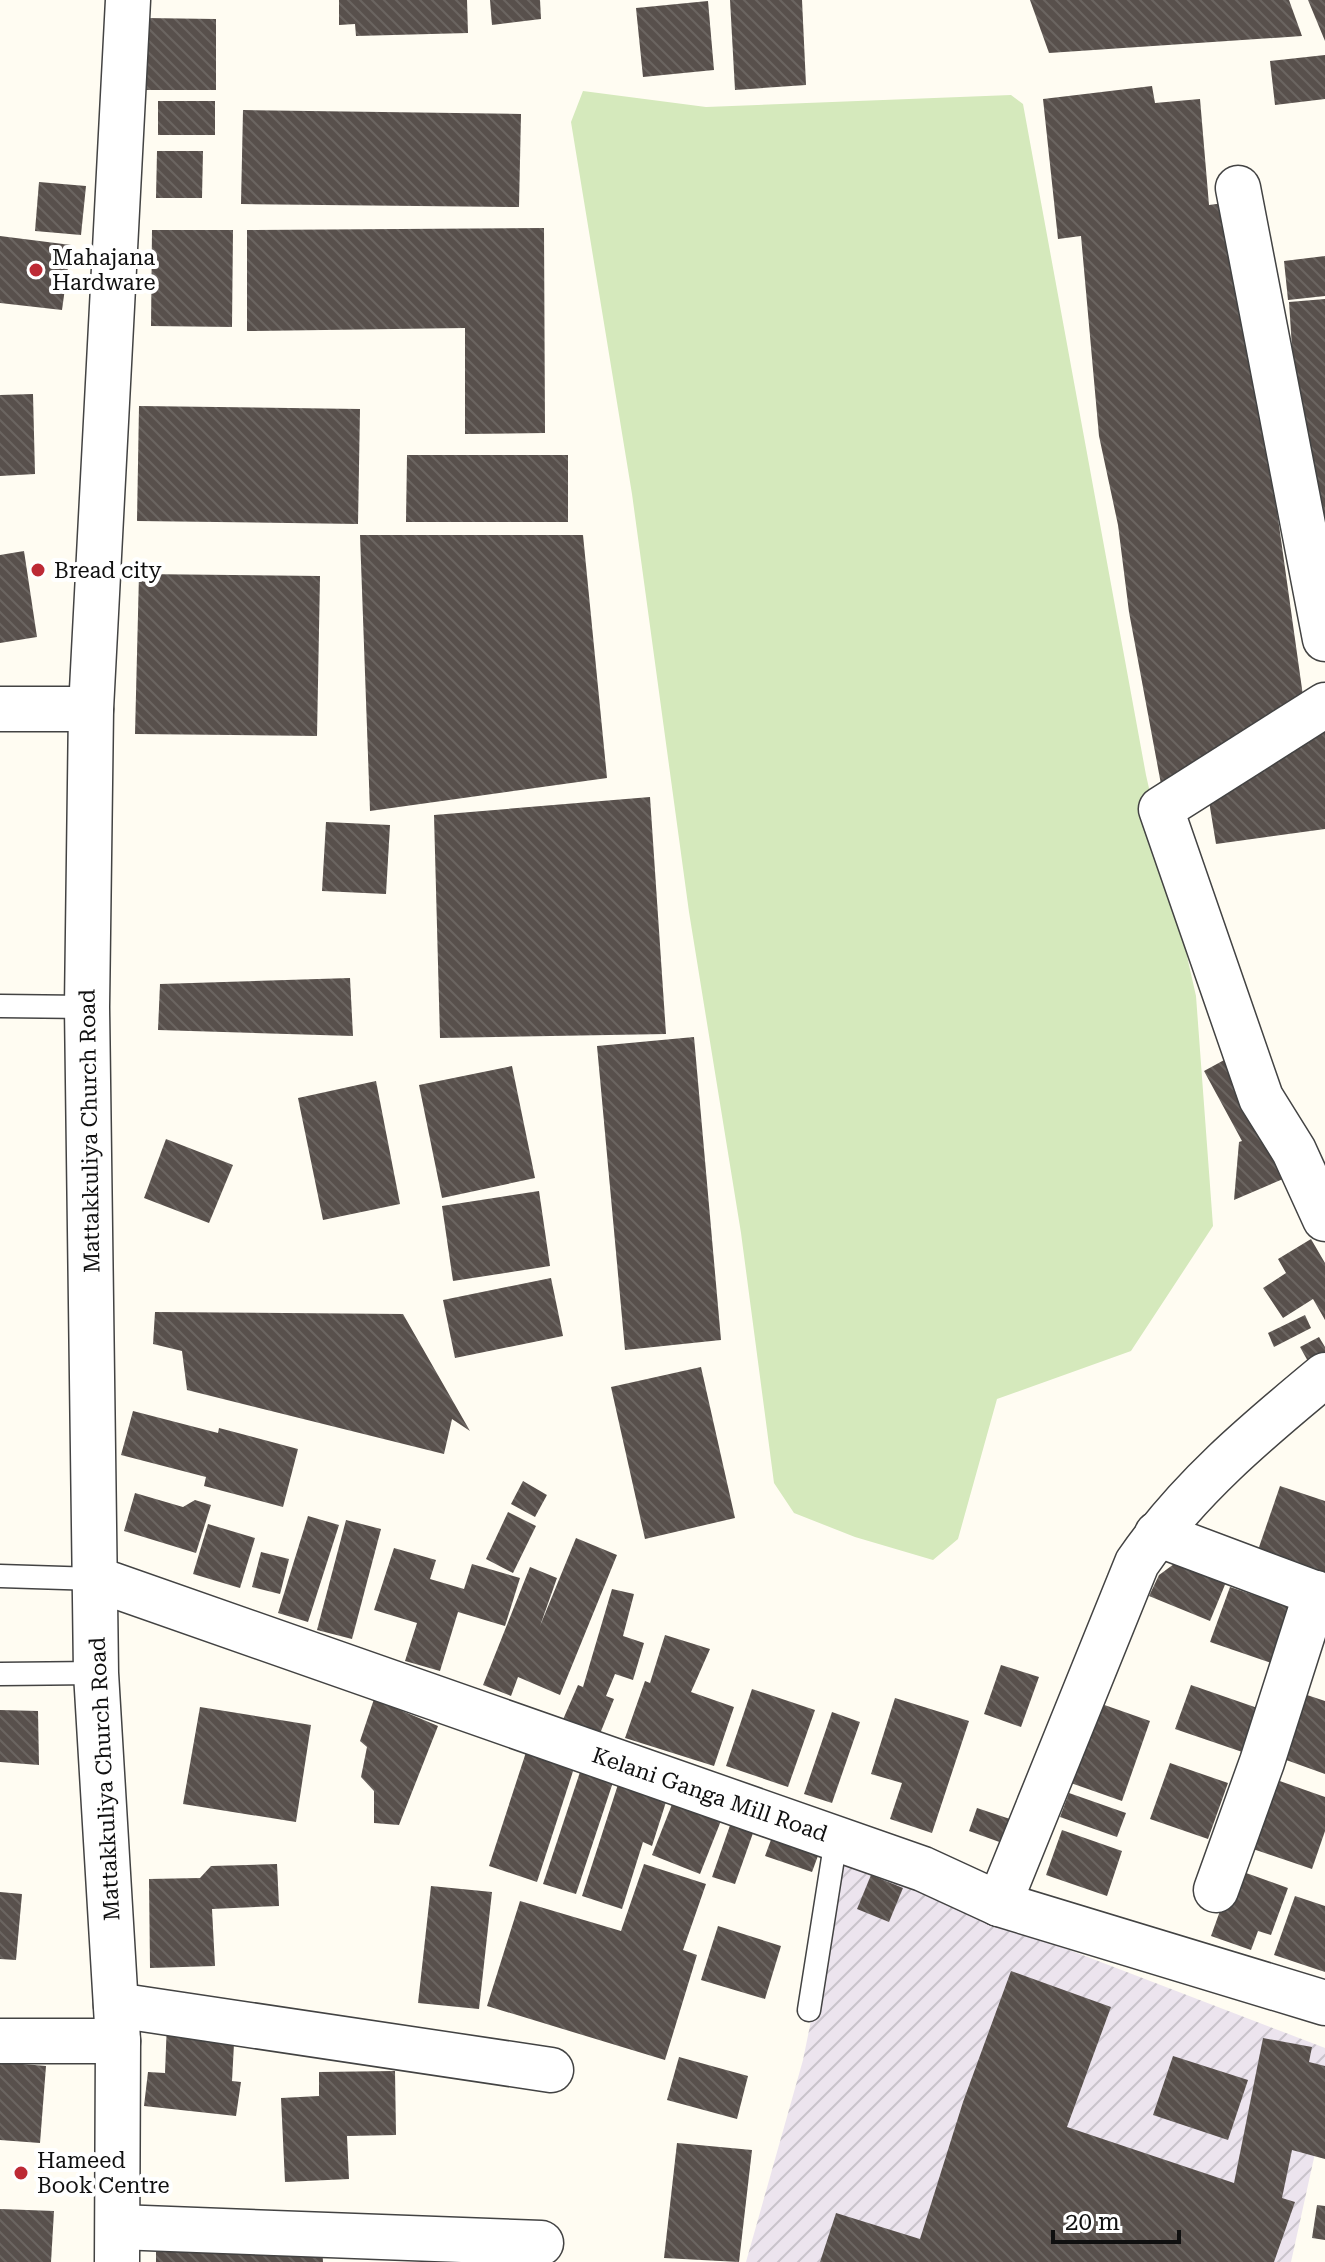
<svg xmlns="http://www.w3.org/2000/svg" width="1325" height="2262" font-family="'Roboto Serif',serif">
<style>
.industrial{fill:url(#industrial-furrows)}
.grass{fill:#d5e9bc}
.building{fill:url(#building-back-hatch)}
.lines{fill:none;stroke-linecap:round;stroke-linejoin:round}
.service-casing{stroke:#434343;stroke-width:25}
.minor-casing{stroke:#434343;stroke-width:47}
.tertiary-casing{stroke:#434343;stroke-width:47}
.service{stroke:#fff;stroke-width:22}
.minor{stroke:#fff;stroke-width:44}
.tertiary{stroke:#fff;stroke-width:44}
.poi-dot{fill:#bd2a35;stroke:#fff;stroke-width:3}
.labels{text-anchor:middle;stroke-width:8;stroke-linejoin:round;paint-order:stroke}
.poi-label{font-size:22px;fill:#101010;stroke:#fff;text-anchor:start}
.street-label{font-size:22px;fill:#101010;stroke:#fff}
</style>
<defs>
<pattern id="industrial-furrows" width="10" height="10" patternUnits="userSpaceOnUse" patternTransform="scale(2)"><rect width="10" height="10" fill="#ece4ee"/><path d="M-1 1l2-2M0 10L10 0M9 11l2-2" fill="none" stroke="#c9c3cb"/></pattern>
<pattern id="building-back-hatch" width="6" height="6" patternUnits="userSpaceOnUse" patternTransform="scale(2)"><rect width="6" height="6" fill="#58504c"/><path d="M-1 5l2 2M0 0l6 6M5-1l2 2" fill="none" stroke="#6b6561"/></pattern>
</defs>
<rect width="100%" height="100%" fill="#fffcf2"/>
<path class="industrial" d="M843 1863 1325 2048V2108L1291 2262H746L803 2060Z"/>
<path class="grass" d="M583 91 706 107 1011 95 1023 104 1146 775 1196 996 1213 1226 1131 1351 997 1399 958 1539 933 1560 855 1537 794 1513 774 1483 741 1233 689 912 632 494 571 122Z"/>
<g class="building">
<path d="M339 0H467L468 33 356 36 355 24 339 25Z"/>
<path d="M490 0H540L541 19 492 25Z"/>
<path d="M730 0H802L806 85 735 90Z"/>
<path d="M1030 0H1289L1302 36 1049 53Z"/>
<path d="M1308 0H1325V41Z"/>
<path d="M708 1 714 70 643 77 636 8Z"/>
<path d="M145 18 216 19V90H144Z"/>
<path d="M1325 55V99L1275 105 1270 61Z"/>
<path d="M1152 86 1155 103 1200 99 1209 205 1231 202 1260 422 1277 511 1303 696 1163 795 1129 612 1118 525 1099 436 1081 236 1058 239 1043 99Z"/>
<rect x="158" y="101" width="57" height="34"/>
<path d="M243 110 521 114 519 207 241 204Z"/>
<path d="M157 151H203L202 198H156Z"/>
<path d="M39 182 86 186 81 235 35 231Z"/>
<path d="M544 228 545 433 465 434V328L247 331V230Z"/>
<path d="M152 230H233L232 327 151 326Z"/>
<path d="M0 236 71 245 62 310 0 303Z"/>
<path d="M1325 256V296L1288 300 1284 261Z"/>
<path d="M1325 299V550H1323L1293 362 1289 302Z"/>
<path d="M33 394 35 474 0 476V395Z"/>
<path d="M139 406 360 409 358 524 137 521Z"/>
<path d="M407 455H568V522H406Z"/>
<path d="M360 535H583L607 778 370 811Z"/>
<path d="M24 551 37 637 0 643V555Z"/>
<path d="M139 574 320 576 317 736 135 734Z"/>
<path d="M1325 724V829L1216 844 1207 789Z"/>
<path d="M650 797 666 1034 440 1038 434 815Z"/>
<path d="M326 822 390 825 386 894 322 891Z"/>
<path d="M350 978 353 1036 158 1030 160 984Z"/>
<path d="M694 1037 721 1340 625 1350 597 1046Z"/>
<path d="M1226 1059 1292 1172 1281 1178 1283 1179 1234 1200 1239 1142 1242 1141 1204 1071Z"/>
<path d="M512 1066 535 1178 442 1198 419 1085Z"/>
<path d="M376 1081 400 1204 323 1220 298 1098Z"/>
<path d="M166 1139 233 1165 209 1223 144 1198Z"/>
<path d="M539 1191 550 1266 453 1281 442 1206Z"/>
<path d="M1311 1239 1325 1263V1320L1313 1299 1283 1318 1263 1288 1286 1273 1278 1259Z"/>
<path d="M551 1278 563 1336 455 1358 443 1300Z"/>
<path d="M155 1312 403 1314 470 1431 452 1419 444 1454 187 1390 182 1351 153 1344Z"/>
<path d="M1305 1315 1311 1328 1274 1347 1268 1333Z"/>
<path d="M1319 1337 1325 1347V1356L1310 1365 1300 1347Z"/>
<path d="M701 1367 735 1518 645 1539 611 1387Z"/>
<path d="M133 1411 218 1433 219 1428 298 1449 283 1507 204 1486 206 1477 121 1455Z"/>
<path d="M523 1481 547 1495 535 1517 511 1504Z"/>
<path d="M1280 1486 1325 1501V1575L1257 1553Z"/>
<path d="M135 1493 183 1507 195 1500 211 1505 196 1553 124 1531Z"/>
<path d="M508 1512 536 1526 513 1573 486 1559Z"/>
<path d="M308 1516 339 1525 308 1622 278 1613Z"/>
<path d="M346 1520 381 1529 352 1639 317 1630Z"/>
<path d="M208 1524 255 1538 240 1588 193 1574Z"/>
<path d="M576 1538 617 1555 560 1695 518 1677 511 1696 483 1685 530 1567 557 1578 540 1626Z"/>
<path d="M394 1548 436 1560 430 1579 464 1589 472 1564 520 1578 505 1626 458 1612 440 1671 405 1661 417 1623 374 1610Z"/>
<path d="M261 1552 289 1559 280 1594 252 1587Z"/>
<path d="M1185 1556 1229 1575 1210 1621 1149 1596 1159 1575Z"/>
<path d="M1230 1587 1305 1612 1286 1668 1210 1642Z"/>
<path d="M612 1589 634 1594 623 1636 644 1643 633 1680 615 1674 606 1696 614 1699 595 1746 558 1731 578 1685 583 1687Z"/>
<path d="M665 1635 710 1649 691 1692 734 1707 714 1766 625 1738 645 1681 650 1683Z"/>
<path d="M1001 1665 1039 1677 1021 1727 984 1714Z"/>
<path d="M1191 1685 1272 1713 1257 1757 1175 1729Z"/>
<path d="M752 1689 815 1710 788 1787 726 1766Z"/>
<path d="M1298 1692 1325 1701V1774L1275 1756Z"/>
<path d="M895 1698 969 1721 932 1833 890 1819 902 1783 871 1774Z"/>
<path d="M374 1699 438 1726 399 1825 374 1823V1791L361 1777 367 1747 360 1741Z"/>
<path d="M1096 1702 1150 1721 1122 1801 1068 1782Z"/>
<path d="M200 1707 311 1725 296 1822 183 1804Z"/>
<path d="M0 1710 38 1711 39 1765 0 1762Z"/>
<path d="M832 1712 860 1722 832 1803 804 1794Z"/>
<path d="M529 1743 577 1759 537 1882 489 1866Z"/>
<path d="M586 1754 619 1764 576 1894 543 1884Z"/>
<path d="M1170 1763 1228 1783 1208 1839 1150 1819Z"/>
<path d="M623 1769 672 1783 652 1846 643 1842 622 1909 582 1896Z"/>
<path d="M1274 1779 1325 1797V1831L1312 1869 1250 1848Z"/>
<path d="M680 1784 728 1803 700 1874 652 1855Z"/>
<path d="M1069 1793 1126 1813 1117 1837 1060 1817Z"/>
<path d="M977 1808 1013 1820 1005 1844 969 1831Z"/>
<path d="M735 1811 758 1819 735 1884 712 1877Z"/>
<path d="M775 1829 822 1845 812 1872 765 1856Z"/>
<path d="M1062 1830 1122 1851 1107 1896 1046 1875Z"/>
<path d="M277 1864 279 1906 212 1909 215 1966 150 1968 149 1879 200 1878 211 1866Z"/>
<path d="M644 1864 706 1884 683 1950 697 1955 665 2060 487 2006 520 1901 621 1931Z"/>
<path d="M1235 1869 1288 1888 1271 1935 1258 1931 1251 1950 1211 1936Z"/>
<path d="M871 1875 903 1888 889 1922 857 1909Z"/>
<path d="M431 1886 492 1892 479 2009 418 2003Z"/>
<path d="M0 1892 22 1894 16 1960 0 1959Z"/>
<path d="M1295 1896 1325 1906V1972L1274 1955Z"/>
<path d="M718 1926 781 1946 765 1999 701 1980Z"/>
<path d="M1011 1971 1111 2007 1067 2127 1234 2183 1263 2038 1312 2047 1309 2062 1325 2066V2159L1292 2150 1282 2198 1295 2202 1274 2262H820L836 2213 920 2239 963 2102Z"/>
<path d="M167 2022 235 2025 232 2081 241 2082 236 2116 144 2106 148 2072 165 2073Z"/>
<path d="M1173 2056 1248 2080 1228 2140 1153 2115Z"/>
<path d="M679 2057 748 2076 737 2119 667 2100Z"/>
<path d="M0 2062 46 2066 40 2143 0 2140Z"/>
<path d="M395 2071 396 2135 347 2136 349 2179 285 2182 281 2098 319 2096V2072Z"/>
<path d="M677 2143 752 2150 739 2262 664 2258Z"/>
<path d="M1317 2205 1325 2206V2240L1312 2238Z"/>
<path d="M0 2209 54 2211 51 2262H0Z"/>
<path d="M322 2247 323 2262H156V2252Z"/>
</g>
<g class="lines">
<g class="service-casing">
<g id="service">
<path d="M0 1006 87 1007"/>
<path d="M0 1576 96 1579"/>
<path d="M0 1674 96 1673"/>
<path d="M809 2010 836 1839"/>
</g>
</g>
<g class="minor-casing">
<g id="minor">
<path d="M1238 188 1325 639"/>
<path d="M1325 705 1161 809 1261 1098 1294 1151 1325 1219"/>
<path d="M1157 1534 1325 1597"/>
<path d="M96 1579 923 1869 999 1904 1325 2003"/>
<path d="M1216 1890 1262 1762 1316 1593"/>
<path d="M999 1904 1137 1563C1188 1489 1256 1432 1325 1375"/>
<path d="M116 2005 551 2070"/>
<path d="M0 2041H118"/>
<path d="M118 2227 541 2243"/>
</g>
</g>
<g class="tertiary-casing">
<g id="tertiary">
<path d="M0 709H91"/>
<path d="M117 2262 118 2041 96 1673 87 1007 91 709 128 0"/>
</g>
</g>
<use href="#service" class="service"/>
<use href="#minor" class="minor"/>
<use href="#tertiary" class="tertiary"/>
</g>
<g class="poi-dot">
<circle cx="36" cy="270" r="8"/>
<circle cx="38" cy="570" r="8"/>
<circle cx="21" cy="2173" r="8"/>
</g>
<g class="labels">
<g class="poi-label">
<text x="52" y="265">Mahajana<tspan x="52" dy="25">Hardware</tspan></text>
<text x="54" y="578">Bread city</text>
<text x="37" y="2168">Hameed<tspan x="37" dy="25">Book Centre</tspan></text>
</g>
<g class="street-label">
<text transform="translate(89 1131) rotate(-91)" y="8">Mattakkuliya Church Road</text>
<text transform="translate(104 1779) rotate(-93)" y="8">Mattakkuliya Church Road</text>
<text transform="translate(710 1794) rotate(19)" y="8">Kelani Ganga Mill Road</text>
</g>
</g>
<path d="M1053 2230v12h126v-12" fill="none" stroke="#101010" stroke-width="4"/>
<text x="1065" y="2230" font-size="24" fill="#101010" stroke="#ffffff" stroke-width="6" paint-order="stroke">20 m</text>
</svg>
